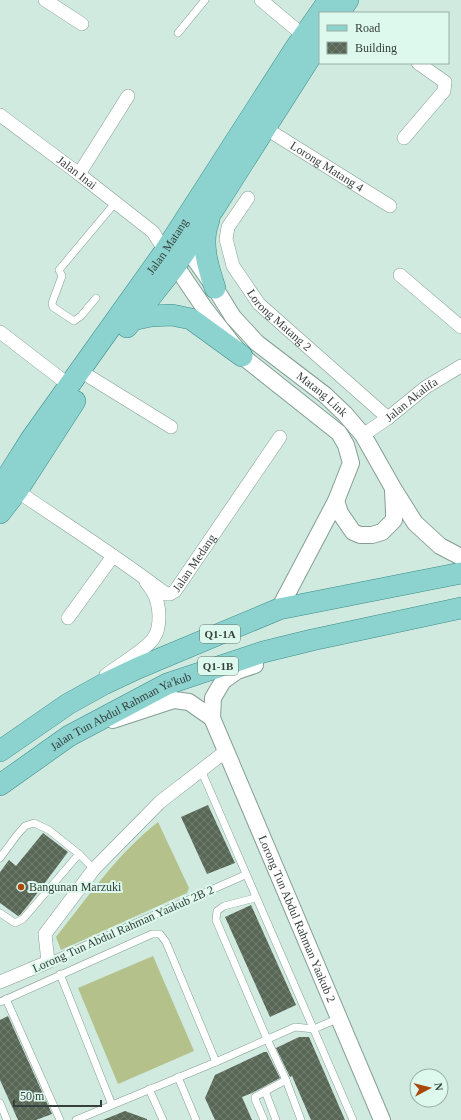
<svg xmlns="http://www.w3.org/2000/svg" width="461" height="1120" font-family="Georgia,serif">
<style>
.grass{fill:#b4c18b}
.building{fill:url(#building-cross-hatch)}
.lines{fill:none;stroke-linecap:round;stroke-linejoin:round}
.service-casing{stroke:#859e93;stroke-width:8}
.minor-casing{stroke:#859e93;stroke-width:14}
.tertiary-casing{stroke:#859e93;stroke-width:18}
.primary-casing{stroke:#3c8c88;stroke-width:22}
.service{stroke:#fff;stroke-width:7}
.minor{stroke:#fff;stroke-width:13}
.tertiary{stroke:#fff;stroke-width:16}
.primary{stroke:#8cd3d0;stroke-width:21}
.poi-dot{fill:#aa480b;stroke:#ddf8ec;stroke-width:1.5}
.labels{text-anchor:middle;stroke-width:4;stroke-linejoin:round;paint-order:stroke}
.shield{fill:#ddf8ec;stroke:#677670;stroke-width:1}
.shield-label{font-size:11px;font-weight:bold;fill:#353f3b}
.street-label{font-size:12px;fill:#353f3b;stroke:#ddf8ec}
.poi-label{font-size:12px;fill:#353f3b;stroke:#ddf8ec;text-anchor:start}
</style>
<defs>
<pattern id="building-cross-hatch" width="8" height="8" patternUnits="userSpaceOnUse"><rect width="8" height="8" fill="#586756"/><path d="M0 0l8 8M0 8l8-8" fill="none" stroke="#727e72"/></pattern>
</defs>
<rect width="100%" height="100%" fill="#d0eadf"/>
<g class="grass">
<path d="M158 822 189 888 187 893 61 950 56 937C88 897 118 853 158 822Z"/>
<path d="M153 956 194 1051 118 1084 78 988Z"/>
</g>
<g class="building">
<path d="M208 805 235 863 207 874 181 817Z"/>
<path d="M43 833 68 852 29 904 20 915 18 916 0 903V872L9 860 16 866Z"/>
<path d="M251 905 296 1005 270 1017 225 917Z"/>
<path d="M8 1016 52 1114 36 1120H18L0 1080V1020Z"/>
<path d="M299 1037H309L345 1120H311L292 1076 290 1077 276 1048Z"/>
<path d="M264 1052H267L280 1078 252 1093 242 1097 252 1120H215L205 1098 215 1075Z"/>
<path d="M125 1111 147 1119V1120H103Z"/>
</g>
<g class="lines">
<g class="service-casing">
<g id="service">
<path d="M178 33 205 0"/>
<path d="M96 298 81 316 74 321 53 307 52 303 62 276 59 270 115 203"/>
<path d="M201 770 353 1120"/>
<path d="M0 858 17 835 25 826 34 823 49 830 79 854 94 869"/>
<path d="M255 898 224 906 217 911 216 920 267 1039 286 1080 301 1120"/>
<path d="M0 913 15 923 23 919 79 854"/>
<path d="M48 962 245 875"/>
<path d="M60 974 112 1105"/>
<path d="M6 999 60 1120"/>
<path d="M0 1002 152 934H160L166 942 216 1062"/>
<path d="M178 1077 196 1120"/>
<path d="M149 1089 163 1120"/>
<path d="M265 1091 276 1120"/>
<path d="M0 1103 7 1120"/>
<path d="M76 1120 216 1062 295 1027 314 1029 339 1018"/>
<path d="M264 1120 255 1099V1097L286 1080"/>
</g>
</g>
<g class="minor-casing">
<g id="minor">
<path d="M45 0 82 24"/>
<path d="M261 0 304 36"/>
<path id="s1" d="M0 115 79 174 153 232 165 251"/>
<path id="s2" d="M265 128 390 206"/>
<path d="M404 138 444 91 445 82 418 63"/>
<path d="M79 174 128 96"/>
<path id="s3" d="M248 198 228 227 226 239 233 266 259 304 388 418"/>
<path d="M400 275 461 327"/>
<path d="M0 332 69 385"/>
<path d="M90 377 171 427"/>
<path id="s4" d="M363 435 388 418 426 387 461 366"/>
<path id="s5" d="M17 491C67 525 118 557 166 594H170L175 591 280 437"/>
<path d="M68 618 113 556"/>
<path d="M106 675C119 665 144 651 153 639 162 627 160 604 153 592 151 588 148 585 146 582"/>
<path d="M0 982 48 962 45 934 94 869 160 802 226 751"/>
</g>
</g>
<g class="tertiary-casing">
<g id="tertiary">
<path id="s6" d="M180 241 187 248 215 288 233 317 257 343 325 395 345 414 363 435 393 488 415 523 440 546 461 557"/>
<path d="M169 256 205 309 242 356 339 433 346 445 351 463 336 501 279 609"/>
<path d="M336 501 340 513 353 532 360 535H372L382 532 394 520V512L393 490"/>
<path id="s7" d="M255 665 237 671 223 681 213 698 212 718 382 1120"/>
<path d="M113 720 174 700 189 702 212 718"/>
</g>
</g>
<g class="primary-casing">
<g id="primary">
<path d="M339 13 348 0"/>
<path d="M209 220C200 242 208 267 215 288"/>
<path d="M132 320 151 316 172 315 191 319 242 356"/>
<path d="M127 327 176 265 215 207 320 42"/>
<path id="s8" d="M0 488 31 439 165 251 296 47 329 0"/>
<path d="M0 513 17 491 75 401"/>
<path d="M0 751 68 704 104 684 138 668 279 609 461 573"/>
<path id="s9" d="M0 785 69 736 167 684 263 652 312 640 461 608"/>
</g>
</g>
<use href="#service" class="service"/>
<use href="#minor" class="minor"/>
<use href="#tertiary" class="tertiary"/>
<use href="#primary" class="primary"/>
</g>
<circle class="poi-dot" cx="21" cy="887" r="4"/>
<g class="labels">
<g class="shield">
<rect x="200" y="625" width="40" height="18" rx="3"/>
<rect x="198" y="657" width="40" height="18" rx="3"/>
</g>
<g class="shield-label">
<text x="220" y="638">Q1-1A</text>
<text x="218" y="670">Q1-1B</text>
</g>
<g class="street-label">
<text dy="4" stroke="none"><textPath href="#s2" startOffset="73">Lorong Matang 4</textPath></text>
<text dy="4" stroke="none"><textPath href="#s1" startOffset="96">Jalan Inai</textPath></text>
<text dy="4" stroke="none"><textPath href="#s8" startOffset="294">Jalan Matang</textPath></text>
<text dy="4" stroke="none"><textPath href="#s3" startOffset="147">Lorong Matang 2</textPath></text>
<text dy="4" stroke="none"><textPath href="#s6" startOffset="211">Matang Link</textPath></text>
<text dy="4" stroke="none"><textPath href="#s4" startOffset="60">Jalan Akalifa</textPath></text>
<text dy="4" stroke="none"><textPath href="#s5" startOffset="225">Jalan Medang</textPath></text>
<text dy="4" stroke="none"><textPath href="#s9" startOffset="142">Jalan Tun Abdul Rahman Ya'kub</textPath></text>
<text dy="4" stroke="none"><textPath href="#s7" startOffset="294">Lorong Tun Abdul Rahman Yaakub 2</textPath></text>
<text transform="translate(123 929) rotate(-24)" y="4">Lorong Tun Abdul Rahman Yaakub 2B 2</text>
</g>
<g class="poi-label">
<text x="29" y="891">Bangunan Marzuki</text>
</g>
</g>
<rect x="319" y="12" width="130" height="52" fill="#ddf8ec" stroke="#9aaea5"/>
<rect x="327" y="25" width="20" height="6" fill="#8cd3d0" stroke="#9aaea5"/>
<text x="355" y="32" font-size="12" fill="#353f3b">Road</text>
<rect x="327" y="42" width="20" height="12" fill="url(#building-cross-hatch)" stroke="#9aaea5"/>
<text x="355" y="52" font-size="12" fill="#353f3b">Building</text>
<g transform="translate(429 1088) rotate(83)"><circle r="19" fill="#ddf8ec" stroke="#9aaea5"/>
<path d="M0-3L7 15L0 10L-7 15Z" fill="#aa480b"/>
<text y="-6" font-size="11" font-weight="bold" text-anchor="middle" fill="#353f3b">N</text>
</g>
<path d="M14 1100v6h87v-6" fill="none" stroke="#353f3b" stroke-width="2"/>
<text x="20" y="1100" font-size="12" fill="#353f3b" stroke="#ddf8ec" stroke-width="3" paint-order="stroke">50 m</text>
</svg>
